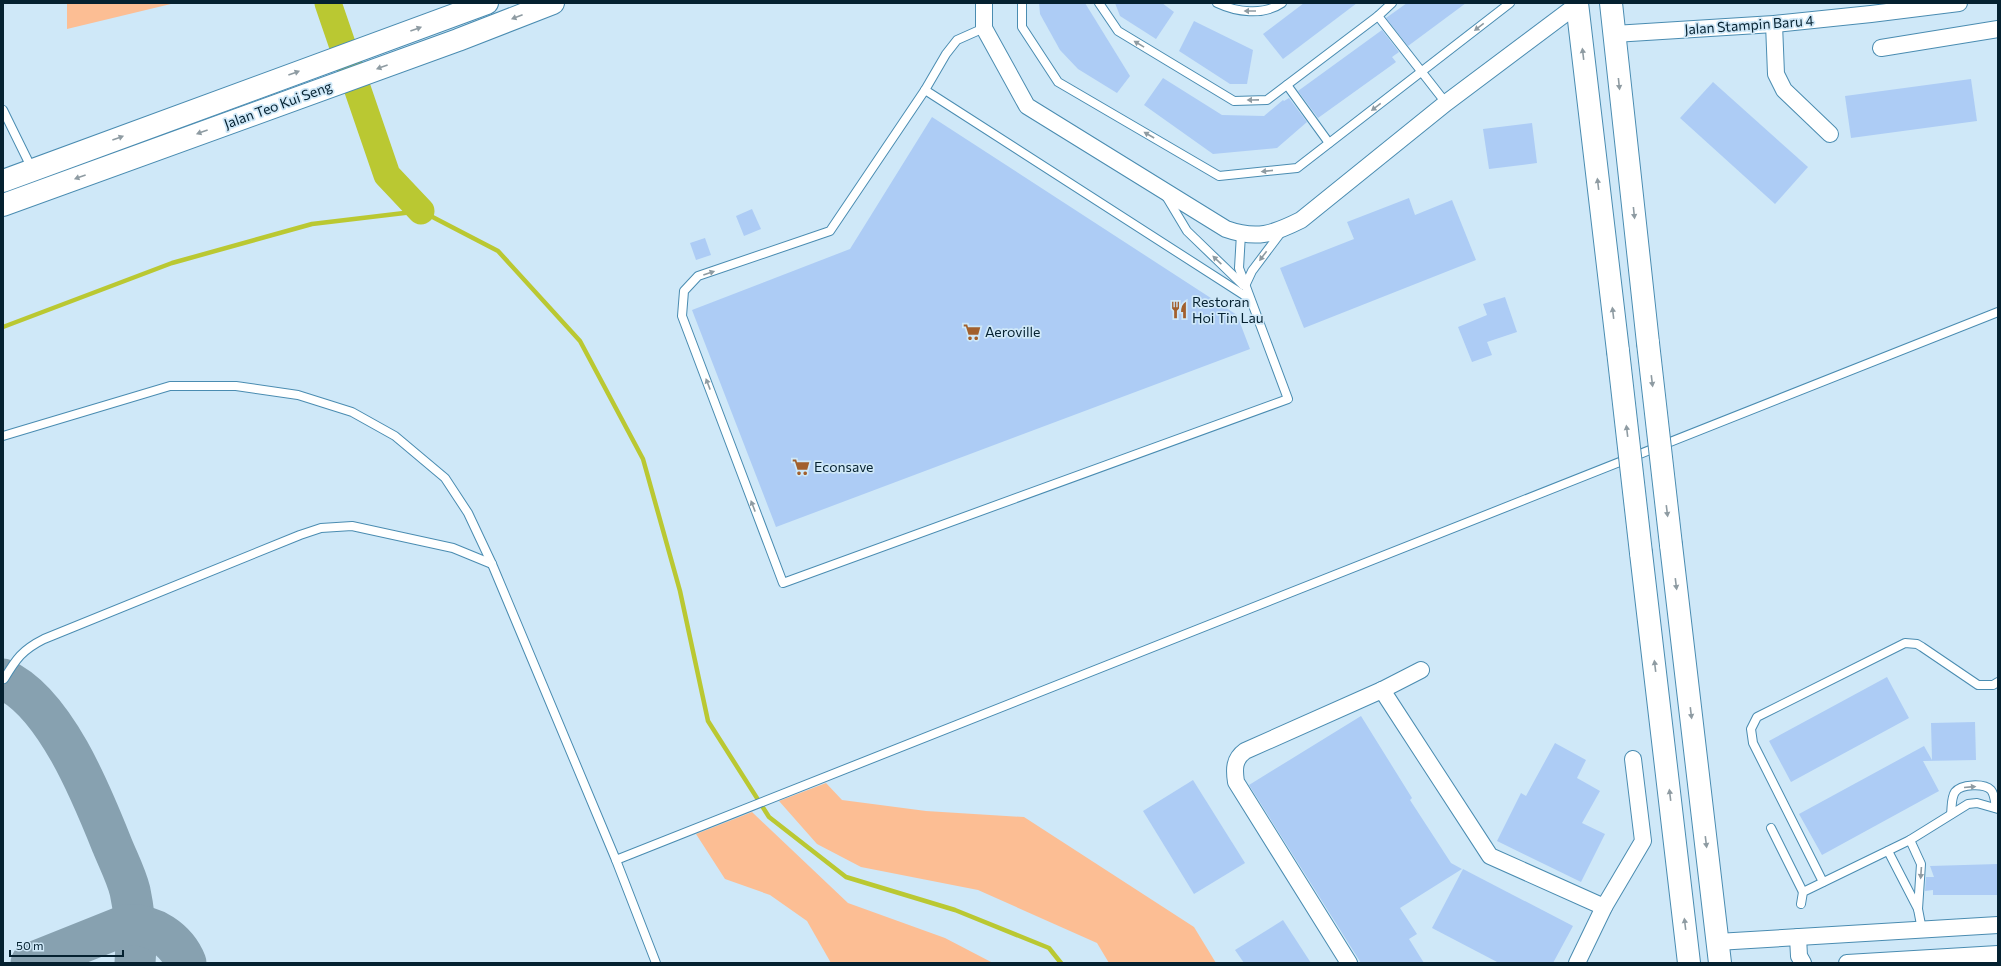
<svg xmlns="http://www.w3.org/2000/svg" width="2001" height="966" font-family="Commissioner,sans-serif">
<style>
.green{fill:#fcbe94}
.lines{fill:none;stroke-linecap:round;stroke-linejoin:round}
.stream{stroke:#bac832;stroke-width:4.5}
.river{stroke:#bac832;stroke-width:27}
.taxiway{stroke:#87a1b0;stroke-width:41}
.building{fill:#adccf5}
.service-casing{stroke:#4a8cb1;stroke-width:10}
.minor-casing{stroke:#4a8cb1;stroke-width:18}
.secondary-casing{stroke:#4a8cb1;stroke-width:24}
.trunk-casing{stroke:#4a8cb1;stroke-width:24}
.service{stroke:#fff;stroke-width:8}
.minor{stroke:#fff;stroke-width:16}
.secondary{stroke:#fff;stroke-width:22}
.trunk{stroke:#fff;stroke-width:22}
.secondary-bridge-casing{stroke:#4a8cb1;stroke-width:24;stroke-linecap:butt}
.secondary-bridge{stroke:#fff;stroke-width:22}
.oneway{fill:#8e9ba2}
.labels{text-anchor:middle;stroke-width:3.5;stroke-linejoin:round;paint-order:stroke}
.street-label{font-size:14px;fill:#052130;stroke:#cfe8f8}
.poi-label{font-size:14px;fill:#052130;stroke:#cfe8f8;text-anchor:start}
</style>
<rect width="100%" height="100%" fill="#cfe8f8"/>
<g class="green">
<path d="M67 3H175L67 29Z"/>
<path d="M826 783 842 800 926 811 1024 817 1194 927 1216 963H1109L1097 943 978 890 861 867 817 844 779 801Z"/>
<path d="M752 812 848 903 945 938 993 963H831L807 921 770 895 725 879 696 834Z"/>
</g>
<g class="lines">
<path class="stream" d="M3 327 172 263 312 224 421 211 498 251 580 341 643 459 680 591 708 721 769 817 846 877 955 910 1049 948 1061 963"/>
<path class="river" d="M328 3 387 175 421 211"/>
<g class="taxiway">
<path d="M3 679C55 702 92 795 112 845 118 860 126 875 130 891 135 915 137 938 135 963"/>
<path d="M31 963 126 925C151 922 177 940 186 963"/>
</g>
</g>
<g class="building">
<path d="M1039 3H1085L1130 76 1117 93 1078 69 1060 50 1040 14Z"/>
<path d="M1115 3H1162L1174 12 1156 39 1120 16Z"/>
<path d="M1304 3H1357L1283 59 1263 34Z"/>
<path d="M1407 3H1466L1408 46 1386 18Z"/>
<path d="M1194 21 1253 50 1247 84H1230L1179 51Z"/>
<path d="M1382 30 1399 52 1392 57 1396 62 1318 118 1298 91Z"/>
<path d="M1163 78 1222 115 1264 116 1283 100 1284 101 1289 98 1307 122 1277 148 1213 154 1144 105Z"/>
<path d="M1971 79 1977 121 1851 138 1845 96Z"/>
<path d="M1713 82 1808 167 1775 204 1680 118Z"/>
<path d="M932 117 1237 315 1250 349 776 527 692 310 850 249Z"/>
<path d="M1532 123 1537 163 1489 169 1483 129Z"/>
<path d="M1409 198 1415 215 1452 200 1476 260 1304 328 1280 268 1354 239 1347 222Z"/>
<path d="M752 209 761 229 744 236 736 216Z"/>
<path d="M705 238 711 255 696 260 690 243Z"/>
<path d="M1505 297 1517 332 1487 342 1492 355 1472 362 1458 327 1487 315 1483 304Z"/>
<path d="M1887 677 1909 718 1791 782 1769 741Z"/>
<path d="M1361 716 1412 798 1410 800 1451 863 1462 869 1400 908 1417 934 1409 939 1424 963H1361L1249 785Z"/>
<path d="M1975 722 1976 760 1923 761 1939 791 1822 855 1799 814 1924 746 1932 760 1931 723Z"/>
<path d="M1555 743 1586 760 1577 778 1600 791 1582 823 1605 834 1581 882 1497 841 1521 793 1526 796Z"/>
<path d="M1193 780 1245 863 1194 894 1143 811Z"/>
<path d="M1998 864V895H1933V890L1925 891 1926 877H1934L1930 866Z"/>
<path d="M1463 869 1573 926 1553 963H1499L1432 928Z"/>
<path d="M1283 920 1311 963H1244L1235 950Z"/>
</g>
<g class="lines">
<g class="service-casing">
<g id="service">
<path d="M1022 3V27L1058 82 1219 176 1297 168 1510 3"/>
<path d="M1099 3 1118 31 1234 101 1267 100 1378 16 1392 3"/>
<path d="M1217 3C1236 12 1263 16 1282 3"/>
<path d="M1378 16 1446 103"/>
<path d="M984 28 957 40 946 54 925 90 830 231 698 276 684 291 682 316 783 583 1288 399 1239 268 1241 234"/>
<path d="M1287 85 1329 143"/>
<path d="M925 90 1250 299"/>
<path d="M3 110 32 169"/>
<path d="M1166 196 1187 231 1243 285"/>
<path d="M1245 286 1252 271 1282 231"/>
<path d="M3 436 170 386H236L298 395 352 412 395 436 445 478 468 513 492 564 616 860 656 963"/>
<path d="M4 679C16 659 22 650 44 639L300 535 321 528 352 526 453 548 492 564"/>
<path d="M1951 814C1952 807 1951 798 1955 792 1961 784 1984 783 1991 790 1995 795 1995 803 1996 808"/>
<path d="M1771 828 1803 892"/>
<path d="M1910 840 1921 864 1918 909"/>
<path d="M1888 851 1918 909 1922 930"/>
<path d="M616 860 1998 312"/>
<path d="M1823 882 1753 743 1751 729 1757 717 1905 643 1917 644 1922 647 1978 685H1993L1998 682"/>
<path d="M1801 904 1803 892 1910 840 1968 804 1977 803 1998 809"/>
</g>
</g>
<g class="minor-casing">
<g id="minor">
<path d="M984 3V28L1027 106 1226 229C1257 240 1273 234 1301 220L1446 103 1578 4"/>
<path d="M1774 24 1776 74 1784 90 1830 134"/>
<path d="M1614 34 1774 24 1871 14 1959 3"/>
<path d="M1881 48 1998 29"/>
<path d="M1382 690 1490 856 1604 907"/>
<path d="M1798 937 1799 956 1803 963"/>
<path d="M1717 942 1998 925"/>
<path d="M1349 963 1236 782C1234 769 1234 759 1245 751L1382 690 1421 670"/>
<path d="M1577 963 1604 907 1643 841 1633 759"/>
<path d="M1847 963 1998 954"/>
</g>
</g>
<g class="secondary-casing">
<g id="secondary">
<path d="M1577 3 1618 351"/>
<path d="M1611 3 1648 343"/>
<path d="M1671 545 1720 963"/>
<path d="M1641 553 1689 963"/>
</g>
</g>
<g class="trunk-casing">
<g id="trunk">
<path d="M3 181 487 3"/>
<path d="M3 205 458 40 553 3"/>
</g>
</g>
<use href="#service" class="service"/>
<use href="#minor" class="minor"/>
<use href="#secondary" class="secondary"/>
<use href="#trunk" class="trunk"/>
<g class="secondary-bridge-casing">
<g id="secondary-bridge">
<path d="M1648 343 1671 545"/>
<path d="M1618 351 1641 553"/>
</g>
</g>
<use href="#secondary-bridge" class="secondary-bridge"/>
</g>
<defs><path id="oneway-solid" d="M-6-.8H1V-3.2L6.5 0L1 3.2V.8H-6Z"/></defs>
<g class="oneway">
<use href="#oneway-solid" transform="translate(1250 11) rotate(-180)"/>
<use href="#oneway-solid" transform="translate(517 17) rotate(159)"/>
<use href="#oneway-solid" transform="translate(1479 27) rotate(142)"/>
<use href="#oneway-solid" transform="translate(416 29) rotate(-20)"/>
<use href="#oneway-solid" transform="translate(1139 44) rotate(-149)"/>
<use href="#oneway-solid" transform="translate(1583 54) rotate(-97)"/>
<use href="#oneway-solid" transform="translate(382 67) rotate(160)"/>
<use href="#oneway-solid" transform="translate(294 73) rotate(-20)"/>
<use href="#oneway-solid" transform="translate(1619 84) rotate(84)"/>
<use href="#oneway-solid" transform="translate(1253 100) rotate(179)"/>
<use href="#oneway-solid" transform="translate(1376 107) rotate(142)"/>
<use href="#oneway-solid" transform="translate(202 132) rotate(160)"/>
<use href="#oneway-solid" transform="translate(1149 135) rotate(-150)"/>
<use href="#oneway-solid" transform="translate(118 138) rotate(-20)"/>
<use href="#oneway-solid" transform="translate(1267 171) rotate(174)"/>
<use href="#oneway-solid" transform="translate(80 177) rotate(160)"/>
<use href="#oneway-solid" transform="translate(1598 184) rotate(-97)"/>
<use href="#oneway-solid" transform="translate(1634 213) rotate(84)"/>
<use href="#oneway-solid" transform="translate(1263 256) rotate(127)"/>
<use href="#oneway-solid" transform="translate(1217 260) rotate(-137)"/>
<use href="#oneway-solid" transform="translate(709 273) rotate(-19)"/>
<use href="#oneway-solid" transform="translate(1613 313) rotate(-97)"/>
<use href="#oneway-solid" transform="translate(1652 381) rotate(83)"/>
<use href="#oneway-solid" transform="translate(708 384) rotate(-111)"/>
<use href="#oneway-solid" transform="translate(1627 431) rotate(-97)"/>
<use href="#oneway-solid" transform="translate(753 506) rotate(-111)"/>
<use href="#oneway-solid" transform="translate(1667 511) rotate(83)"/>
<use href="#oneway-solid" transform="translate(1676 584) rotate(83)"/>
<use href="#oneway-solid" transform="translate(1655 666) rotate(-97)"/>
<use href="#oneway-solid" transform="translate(1691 713) rotate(83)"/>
<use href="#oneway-solid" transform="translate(1970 787) rotate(-5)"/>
<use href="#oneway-solid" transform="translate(1670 795) rotate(-97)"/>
<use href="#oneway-solid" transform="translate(1706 842) rotate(83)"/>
<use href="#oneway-solid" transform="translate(1921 873) rotate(94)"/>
<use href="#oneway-solid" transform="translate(1685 924) rotate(-97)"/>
</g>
<defs>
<g id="restaurant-bare" transform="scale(1.38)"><path d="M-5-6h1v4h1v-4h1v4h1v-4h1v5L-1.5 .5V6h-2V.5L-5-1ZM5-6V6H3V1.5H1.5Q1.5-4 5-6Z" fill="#a2602d" stroke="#cfe8f8" stroke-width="2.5" paint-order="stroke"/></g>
<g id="supermarket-bare" transform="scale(1.38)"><path d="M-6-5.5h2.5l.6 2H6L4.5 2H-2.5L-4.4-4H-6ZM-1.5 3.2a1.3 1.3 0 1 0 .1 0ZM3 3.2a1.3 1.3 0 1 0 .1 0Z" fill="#a2602d" stroke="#cfe8f8" stroke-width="2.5" paint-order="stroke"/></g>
</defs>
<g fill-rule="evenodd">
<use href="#restaurant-bare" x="1179" y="310"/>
<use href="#supermarket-bare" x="972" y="332"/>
<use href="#supermarket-bare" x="801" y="467"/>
</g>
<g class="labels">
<g class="street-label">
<text transform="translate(1749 25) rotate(-4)" y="5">Jalan Stampin Baru 4</text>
<text transform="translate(278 105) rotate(-20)" y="5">Jalan Teo Kui Seng</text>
</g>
<g class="poi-label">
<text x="1192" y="307">Restoran<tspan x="1192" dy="16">Hoi Tin Lau</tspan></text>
<text x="985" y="337">Aeroville</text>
<text x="814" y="472">Econsave</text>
</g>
</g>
<rect width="2001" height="966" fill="none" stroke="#052130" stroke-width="8"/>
<path d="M10 950v6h113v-6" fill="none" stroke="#052130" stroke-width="2"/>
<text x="16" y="950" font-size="12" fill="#052130" stroke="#cfe8f8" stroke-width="3" paint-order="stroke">50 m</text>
</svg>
